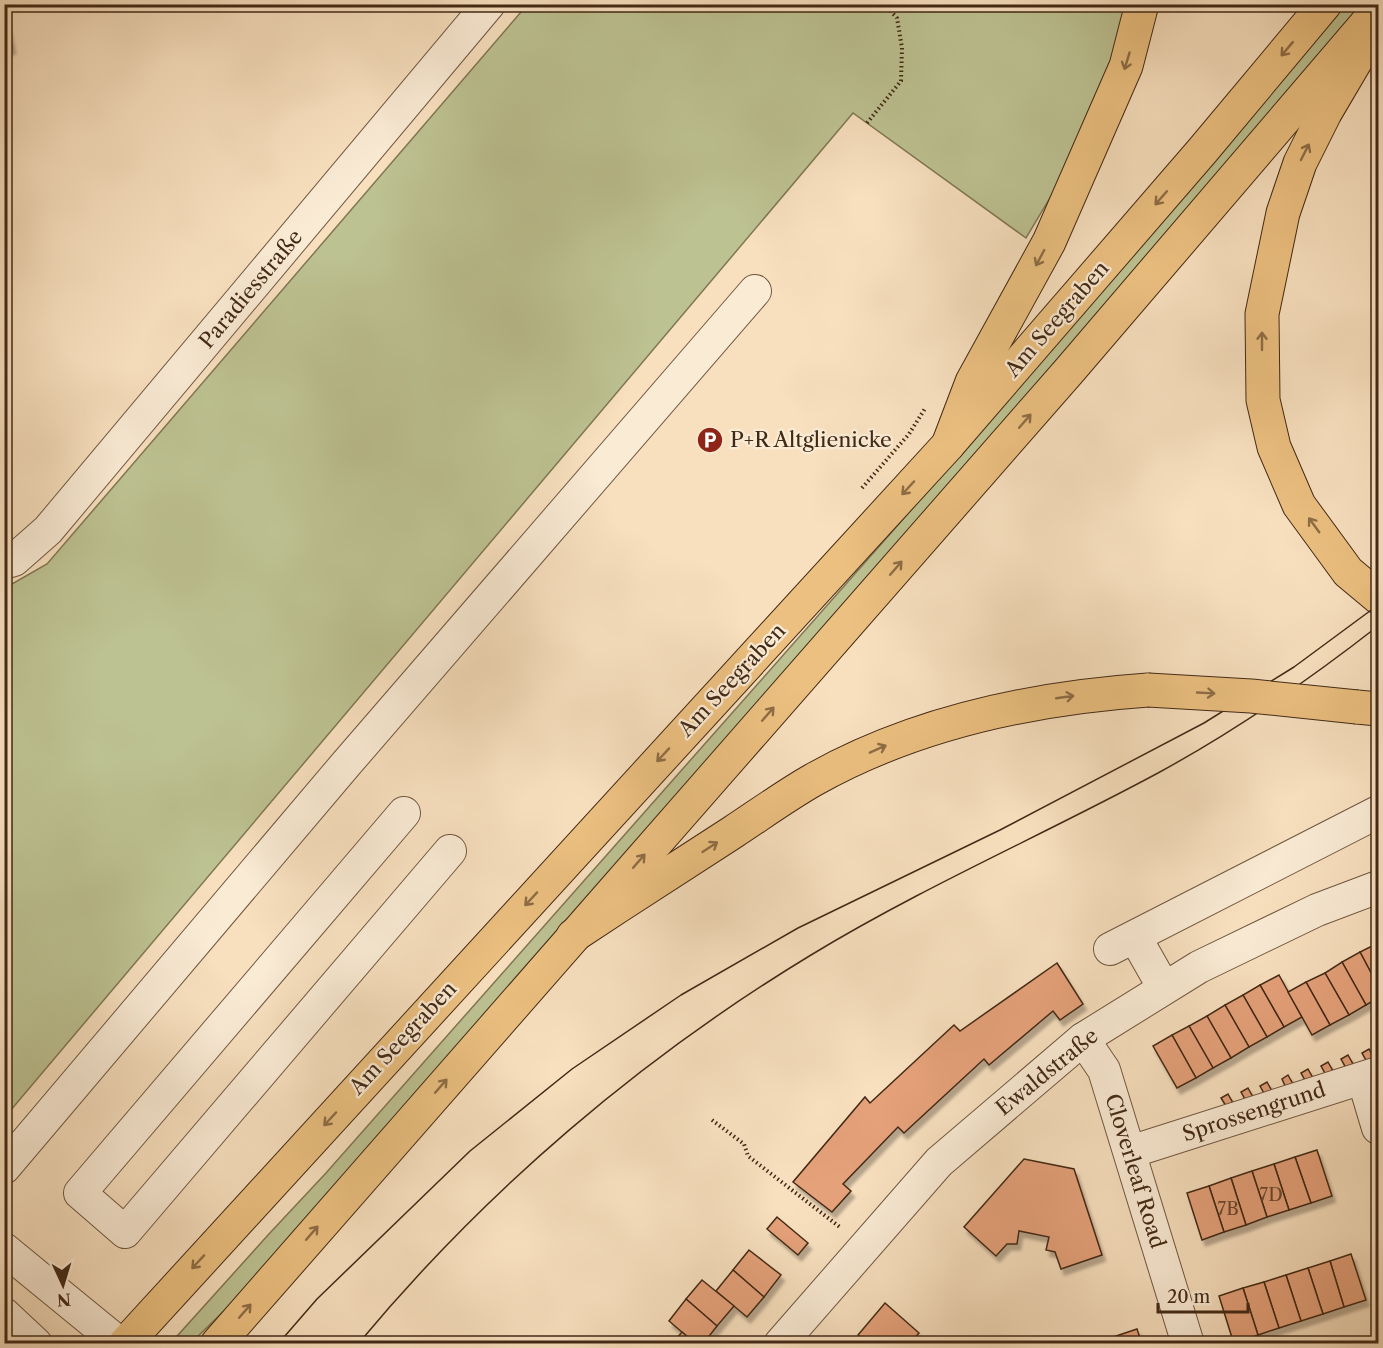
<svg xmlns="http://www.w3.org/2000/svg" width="1383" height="1348" font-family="'Libre Caslon Text',serif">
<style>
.green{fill:#bdc292;stroke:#807654;stroke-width:1.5}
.building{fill:#e5a17a;stroke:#422916;stroke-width:1.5;filter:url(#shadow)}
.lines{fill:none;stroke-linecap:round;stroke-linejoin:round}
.minor-casing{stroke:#705740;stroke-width:34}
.major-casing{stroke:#422916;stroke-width:35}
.highway-casing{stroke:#422916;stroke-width:35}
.path{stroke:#422916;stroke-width:4;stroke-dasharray:1.5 3;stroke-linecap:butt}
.minor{stroke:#faebd5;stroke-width:32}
.major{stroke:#ecc080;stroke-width:33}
.highway{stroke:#ecc080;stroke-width:33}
.tram{stroke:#422916;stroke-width:1.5}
.highway-bridge-casing{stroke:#422916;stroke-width:35;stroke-linecap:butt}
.highway-bridge{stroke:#ecc080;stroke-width:33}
.oneway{stroke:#8e6d46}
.labels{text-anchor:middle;stroke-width:4.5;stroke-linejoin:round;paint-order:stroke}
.number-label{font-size:18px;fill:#6b472f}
.street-label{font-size:21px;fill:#422916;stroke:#faebd5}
.poi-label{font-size:21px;fill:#422916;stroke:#faebd5;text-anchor:start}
</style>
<defs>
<filter id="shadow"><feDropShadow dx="3.5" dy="6" stdDeviation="1.5" flood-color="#0004"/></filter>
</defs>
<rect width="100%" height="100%" fill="#f8e0bf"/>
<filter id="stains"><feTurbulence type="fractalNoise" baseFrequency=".00333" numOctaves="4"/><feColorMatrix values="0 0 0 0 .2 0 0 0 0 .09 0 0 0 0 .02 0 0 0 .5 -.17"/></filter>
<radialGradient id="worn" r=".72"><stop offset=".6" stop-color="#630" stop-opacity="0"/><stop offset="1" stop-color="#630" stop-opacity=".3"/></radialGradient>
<g class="green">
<path d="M527 5H1128L1113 65 1059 183 1026 238 853 113 5 1117V588L47 564Z"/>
<path d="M1345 5H1361L914 527 232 1303 191 1343 170 1344 268 1235 326 1173 898 525Z"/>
</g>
<g class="building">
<path d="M6 18 12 48 4 50V19Z"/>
<path d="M1378 943V986L1360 952Z"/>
<path d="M1360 952 1378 986V998L1366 1005 1342 962Z"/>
<path d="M1342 962 1366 1005 1349 1015 1325 973Z"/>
<path d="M1057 963 1083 1004 1060 1020 1053 1011 989 1065 984 1059 904 1133 898 1127 843 1184 851 1191 832 1212 793 1182 865 1097 870 1103 954 1025 960 1031Z"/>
<path d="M1325 973 1349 1015 1330 1025 1306 982Z"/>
<path d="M1279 975 1302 1017 1284 1027 1260 985Z"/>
<path d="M1306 982 1330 1025 1312 1035 1288 992Z"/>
<path d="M1260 985 1284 1027 1267 1037 1243 995Z"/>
<path d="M1243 995 1267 1037 1249 1047 1225 1005Z"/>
<path d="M1225 1005 1249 1047 1231 1058 1207 1016Z"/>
<path d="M1207 1016 1231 1058 1213 1068 1189 1026Z"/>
<path d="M1189 1026 1213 1068 1196 1078 1172 1035Z"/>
<path d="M1172 1035 1196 1078 1177 1088 1153 1046Z"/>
<path d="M1369 1049 1374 1058 1367 1062 1362 1053Z"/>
<path d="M1348 1055 1353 1064 1346 1068 1341 1059Z"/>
<path d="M1328 1062 1333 1071 1326 1075 1321 1066Z"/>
<path d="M1308 1069 1313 1078 1306 1082 1301 1073Z"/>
<path d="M1288 1075 1293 1084 1286 1088 1282 1079Z"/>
<path d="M1267 1082 1272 1091 1265 1095 1260 1086Z"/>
<path d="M1248 1088 1253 1097 1246 1101 1241 1092Z"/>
<path d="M1228 1094 1233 1103 1226 1106 1221 1098Z"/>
<path d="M1317 1150 1332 1196 1311 1203 1295 1157Z"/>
<path d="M1295 1157 1311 1203 1289 1210 1274 1164Z"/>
<path d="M1024 1159 1074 1169 1102 1255 1061 1269 1055 1252 1046 1250 1049 1237 1019 1231 1017 1244H1007L996 1256 964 1227Z"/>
<path d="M1274 1164 1289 1210 1267 1217 1252 1171Z"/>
<path d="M1252 1171 1267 1217 1246 1225 1231 1178Z"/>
<path d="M1231 1178 1246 1225 1224 1232 1209 1186Z"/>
<path d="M1209 1186 1224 1232 1202 1240 1187 1193Z"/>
<path d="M777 1217 808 1243 798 1255 767 1229Z"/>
<path d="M749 1250 781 1275 764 1297 733 1270Z"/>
<path d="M1351 1254 1366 1300 1344 1307 1330 1261Z"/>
<path d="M1330 1261 1344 1307 1323 1314 1308 1268Z"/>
<path d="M1308 1268 1323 1314 1301 1321 1286 1275Z"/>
<path d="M733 1270 764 1297 747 1317 716 1291Z"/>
<path d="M1286 1275 1301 1321 1279 1328 1264 1282Z"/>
<path d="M702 1280 734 1306 717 1326 686 1299Z"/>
<path d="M1264 1282 1279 1328 1258 1335 1243 1288Z"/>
<path d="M1243 1288 1258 1335 1234 1344 1219 1296Z"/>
<path d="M686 1299 717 1326 703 1344H696L669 1321Z"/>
<path d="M885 1303 919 1333 909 1344H858L862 1339 858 1335Z"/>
<path d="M1137 1329 1142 1344H1095V1343Z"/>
<path d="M682 1332 696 1344H672Z"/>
</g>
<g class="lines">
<g class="minor-casing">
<g id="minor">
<path d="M4 563 14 560 48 530 489 4"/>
<path d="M404 813 80 1193 125 1232 450 851"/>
<path d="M1135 937 1164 988"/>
<path d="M1110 949 1378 812"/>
<path d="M1083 1039 1104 1070 1188 1344"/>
<path d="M1363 1078 1378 1128"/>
<path d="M1130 1152 1378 1073"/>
<path d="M4 1168 346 764 755 291"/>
<path d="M4 1249 120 1344"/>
<path d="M4 1314 36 1344"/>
<path d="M780 1344 939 1162 1083 1039 1199 967 1317 910 1378 887"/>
</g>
</g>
<g class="major-casing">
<g id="major">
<path d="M125 1344 948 445 1203 150 1325 4"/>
<path d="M217 1344 1069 371 1372 17"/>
</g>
</g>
<g class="highway-casing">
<g id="highway">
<path d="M1378 23 1325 113 1300 163 1283 213 1262 314 1263 400 1274 447 1299 505 1348 572 1378 597"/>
<path d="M948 445 972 382 1049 242 1126 66 1142 4"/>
<path d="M1357 707 1378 709"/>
<path d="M573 936C626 901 679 867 733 832 759 815 785 796 813 780 916 722 1032 698 1148 690"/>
</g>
</g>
<g class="path">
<path d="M867 123 901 81 902 48 897 18 884 4"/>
<path d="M862 488 909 434 926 407"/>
<path d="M712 1120 744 1144 748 1156 841 1228"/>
</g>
<use href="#minor" class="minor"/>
<use href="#major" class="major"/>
<use href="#highway" class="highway"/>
<g class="tram">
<path d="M278 1344 317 1299 470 1151 572 1069 681 995 798 928 1000 830 1204 723 1294 667 1378 605"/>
<path d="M358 1344C486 1190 641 1058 811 955 923 887 1043 835 1158 773 1235 731 1309 680 1378 626"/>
</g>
<g class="highway-bridge-casing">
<path id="highway-bridge" d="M1148 690 1251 696 1357 707"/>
</g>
<use href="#highway-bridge" class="highway-bridge"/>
</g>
<defs><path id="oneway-shaft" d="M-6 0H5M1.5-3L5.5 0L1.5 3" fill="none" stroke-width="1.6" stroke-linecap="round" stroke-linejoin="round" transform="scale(1.5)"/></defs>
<g class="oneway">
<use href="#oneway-shaft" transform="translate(1287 49) rotate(130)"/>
<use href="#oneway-shaft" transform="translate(1127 61) rotate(107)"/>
<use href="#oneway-shaft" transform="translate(1305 152) rotate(-63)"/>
<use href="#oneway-shaft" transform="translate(1161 198) rotate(131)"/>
<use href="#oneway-shaft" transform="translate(1040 258) rotate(118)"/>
<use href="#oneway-shaft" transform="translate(1262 341) rotate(-90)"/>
<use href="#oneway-shaft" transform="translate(1025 421) rotate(-49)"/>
<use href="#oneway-shaft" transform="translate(908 488) rotate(133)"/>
<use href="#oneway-shaft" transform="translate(1314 525) rotate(-126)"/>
<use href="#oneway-shaft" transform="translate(896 568) rotate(-49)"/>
<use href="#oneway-shaft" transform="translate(1206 693) rotate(3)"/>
<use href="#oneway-shaft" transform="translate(1065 697) rotate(-8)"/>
<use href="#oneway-shaft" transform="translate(768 714) rotate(-49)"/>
<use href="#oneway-shaft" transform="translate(878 749) rotate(-24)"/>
<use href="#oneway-shaft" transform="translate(663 755) rotate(133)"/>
<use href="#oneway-shaft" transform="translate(710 847) rotate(-33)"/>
<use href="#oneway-shaft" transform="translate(639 861) rotate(-49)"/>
<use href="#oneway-shaft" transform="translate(531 899) rotate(133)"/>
<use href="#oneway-shaft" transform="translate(441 1086) rotate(-49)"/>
<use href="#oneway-shaft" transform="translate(330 1119) rotate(133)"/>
<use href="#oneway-shaft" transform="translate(312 1233) rotate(-49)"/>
<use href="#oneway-shaft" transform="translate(198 1262) rotate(133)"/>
<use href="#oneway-shaft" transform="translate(245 1311) rotate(-49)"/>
</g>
<defs>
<g id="parking-disc" transform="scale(1.35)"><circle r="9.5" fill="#8f2418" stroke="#faebd5"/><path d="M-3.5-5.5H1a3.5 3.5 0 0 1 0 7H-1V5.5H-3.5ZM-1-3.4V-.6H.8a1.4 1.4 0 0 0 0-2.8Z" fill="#fff"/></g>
</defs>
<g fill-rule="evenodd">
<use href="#parking-disc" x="710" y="440"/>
</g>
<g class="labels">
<g class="number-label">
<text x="1271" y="1201">7D</text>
<text x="1228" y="1215">7B</text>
</g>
<g class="street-label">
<text transform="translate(251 289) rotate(-50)" y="7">Paradiesstraße</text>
<text transform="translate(1057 319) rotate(-49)" y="7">Am Seegraben</text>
<text transform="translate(732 680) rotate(-47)" y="7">Am Seegraben</text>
<text transform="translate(403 1038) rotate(-47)" y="7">Am Seegraben</text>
<text transform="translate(1047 1072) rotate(-39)" y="7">Ewaldstraße</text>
<text transform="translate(1254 1112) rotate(-18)" y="7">Sprossengrund</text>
<text transform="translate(1135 1171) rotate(73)" y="7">Cloverleaf Road</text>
</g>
<g class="poi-label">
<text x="730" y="447">P+R Altglienicke</text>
</g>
</g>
<rect width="1383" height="1348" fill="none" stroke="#f8e0bf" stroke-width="24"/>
<rect x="6" y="6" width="1371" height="1336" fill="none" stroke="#422916" stroke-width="3"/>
<rect x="12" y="12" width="1359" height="1324" fill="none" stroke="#422916" stroke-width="1.5"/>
<g transform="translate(63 1285) rotate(176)" stroke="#faebd5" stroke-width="4.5" paint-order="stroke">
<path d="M0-4.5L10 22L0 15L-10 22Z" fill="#422916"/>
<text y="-9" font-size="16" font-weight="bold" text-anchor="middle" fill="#422916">N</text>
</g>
<path d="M1158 1303v9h90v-9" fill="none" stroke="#422916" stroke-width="3"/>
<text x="1167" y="1303" font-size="18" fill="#422916" stroke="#faebd5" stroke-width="4.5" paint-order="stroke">20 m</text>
<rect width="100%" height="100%" filter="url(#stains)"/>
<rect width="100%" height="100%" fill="url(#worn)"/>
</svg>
